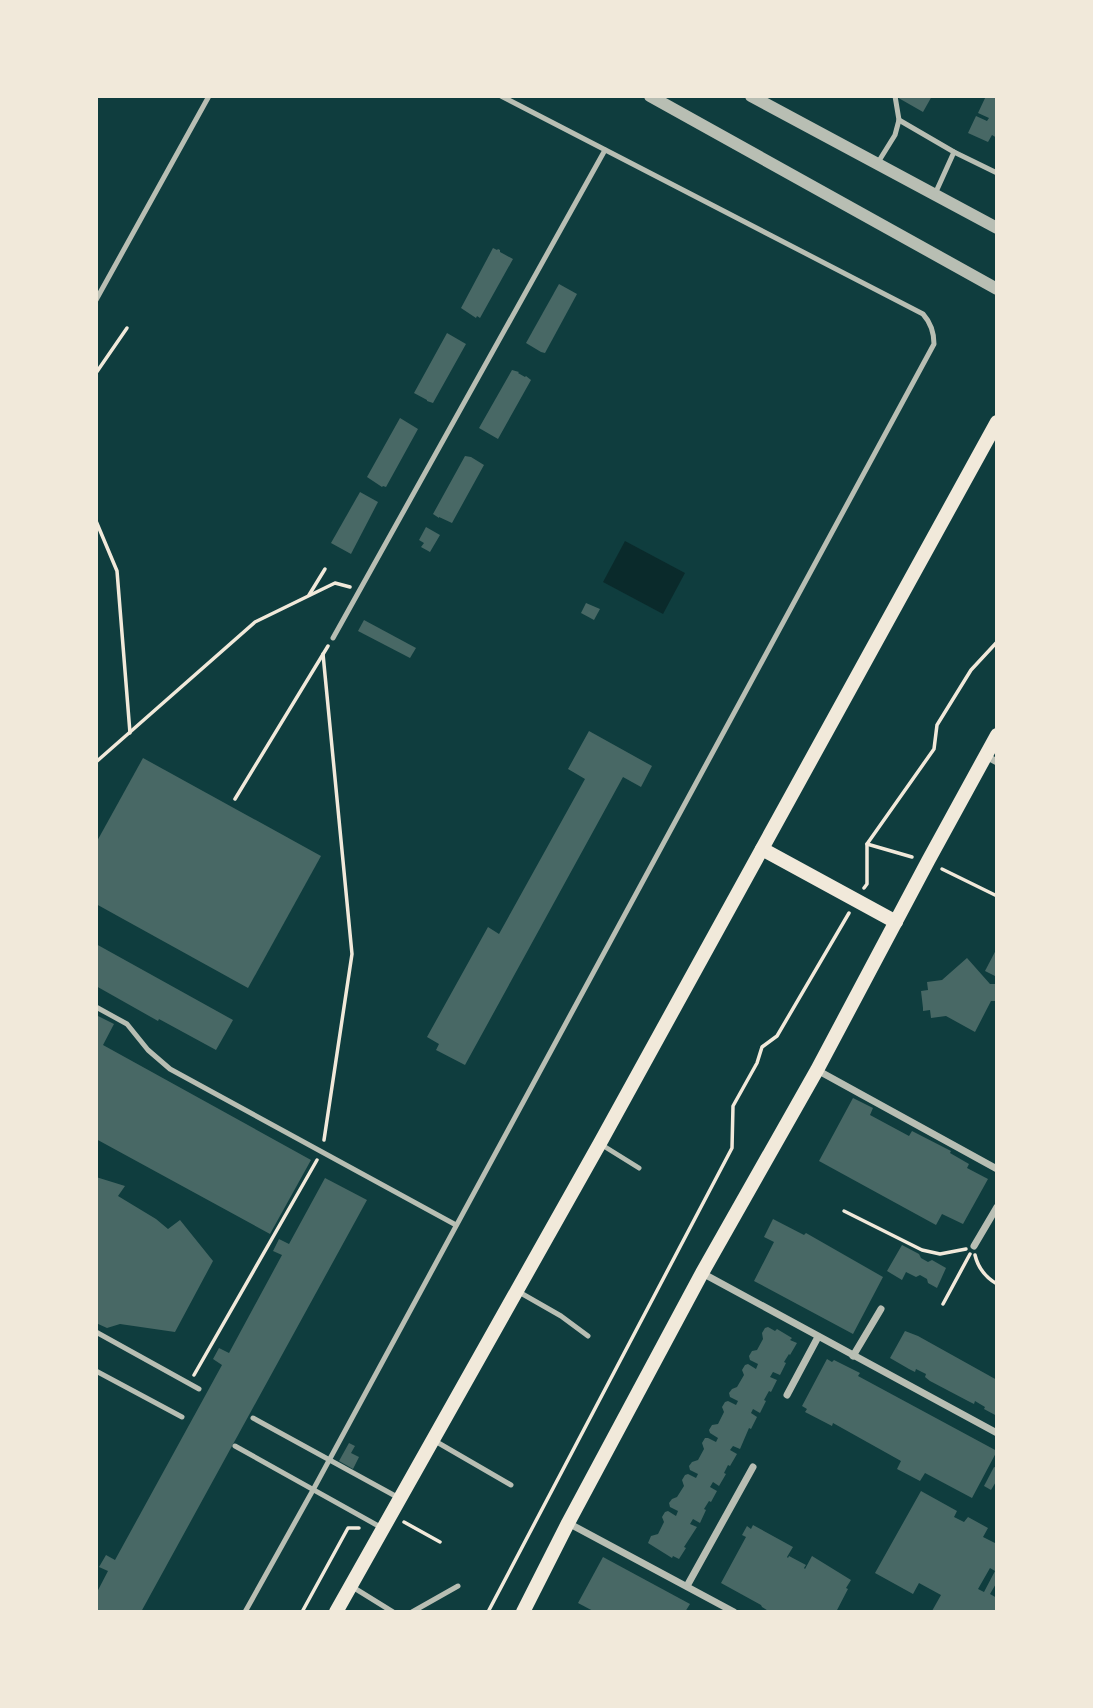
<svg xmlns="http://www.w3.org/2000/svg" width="1093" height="1708" font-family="'Roboto Condensed',sans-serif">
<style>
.water{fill:#0a2a2b}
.building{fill:#486865;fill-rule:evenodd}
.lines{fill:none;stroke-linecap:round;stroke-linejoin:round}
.path{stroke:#f1e9da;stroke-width:3.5}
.service{stroke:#b8beb3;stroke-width:5}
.minor{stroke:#b8beb3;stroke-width:7}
.tertiary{stroke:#b8beb3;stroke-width:12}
.secondary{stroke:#f1e9da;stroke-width:14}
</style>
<rect width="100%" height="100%" fill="#0f3d3e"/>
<path class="water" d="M625 541 685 573 663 614 603 582Z"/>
<g class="building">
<path d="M895 96H932L923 112Z"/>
<path d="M986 96H997V138L992 135 988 142 968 133 976 116 987 121 989 118 978 113Z"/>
<path d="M493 248 497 250 498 249 500 250V252L513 259 480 318 477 316 476 318 461 308Z"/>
<path d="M559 284 577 294 545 353 541 352 526 343Z"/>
<path d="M447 333 466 344 433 403 427 401V400L414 393Z"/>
<path d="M512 370 519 372 518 373 525 377 526 376 531 380 498 439 479 428Z"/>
<path d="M400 418 418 429 386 487 383 486 382 487 367 477Z"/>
<path d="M465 456 471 457 484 465 452 523 439 517V518L433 514Z"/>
<path d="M360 492 378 502 351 554 331 543Z"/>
<path d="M426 527 440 535 430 552 421 547 424 543 419 540Z"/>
<path d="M586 603 600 609 594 620 581 613Z"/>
<path d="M364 620 416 648 410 658 358 631Z"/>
<path d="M589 731 652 766 641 787 623 777 465 1065 436 1050 439 1044 427 1037 488 927 499 934 585 779 568 769Z"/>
<path d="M143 758 321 856 248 988 96 904V843Z"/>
<path d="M96 944 233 1020 216 1050 159 1019 158 1021 96 986Z"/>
<path d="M997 948V977L985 971Z"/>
<path d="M967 958 990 984H997V1001H991L975 1032 946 1016 931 1018 930 1010 923 1011V1008L921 991 928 990 927 982 942 980Z"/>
<path d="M96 1015 114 1024 103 1045 311 1160 270 1234 96 1139Z"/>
<path d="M853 1098 873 1108 870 1115 909 1136 912 1131 951 1151 950 1153 969 1164 967 1168 988 1179 963 1224 942 1214 936 1225 819 1161Z"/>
<path d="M96 1177 125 1186 118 1196 156 1219 168 1229 180 1220 213 1261 175 1332 120 1324 107 1328 96 1323Z"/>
<path d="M325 1178 367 1200 141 1612H96V1594L108 1571 99 1567 106 1555 115 1560 222 1365 213 1359 219 1348 229 1353 282 1255 273 1251 279 1239 289 1244Z"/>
<path d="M773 1219 804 1235 806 1233 883 1277 853 1334 754 1281 774 1242 764 1237Z"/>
<path d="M902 1245 919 1254 921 1258 928 1262 932 1260 946 1268 937 1288 928 1283 927 1279 920 1275 916 1277 906 1272 902 1280 887 1271Z"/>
<path d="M768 1327 775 1331 777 1329 792 1338 790 1340 797 1343 790 1355 789 1354 784 1362 786 1363 780 1375 773 1372 770 1377 777 1380 771 1392 769 1391 764 1400 766 1401 760 1413 753 1409 751 1413 757 1417 751 1429 749 1428 740 1449 733 1446 730 1450 737 1454 730 1466 728 1465 724 1473 726 1474 719 1486 713 1482 710 1487 717 1491 711 1502 709 1501 704 1509 706 1510 700 1523 693 1519 690 1524 697 1527 684 1547 686 1548 679 1559 673 1556 672 1558 648 1543 651 1536 658 1534 664 1522 662 1517 665 1512 668 1511 676 1516 678 1511 670 1507 669 1503 672 1499 677 1497 684 1486 682 1480 685 1475 688 1474 696 1478 698 1474 690 1470 689 1466 692 1462 698 1460 704 1449 702 1443 705 1438H708L716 1442 718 1438 710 1433 709 1430 712 1425 718 1424 724 1412 722 1407 725 1402 728 1401 736 1405 738 1401 730 1397 729 1393 732 1389 737 1387 744 1375 742 1370 745 1365 748 1364 756 1369 758 1364 750 1360 749 1356 752 1351 757 1350 763 1339 762 1333 765 1328Z"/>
<path d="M905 1331 918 1336 997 1380V1416L984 1409 985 1407 975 1401 974 1404 968 1401 930 1381 925 1377 926 1374 916 1369 915 1372 909 1369 890 1358Z"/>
<path d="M827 1359 832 1362 834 1360 860 1373 858 1376 997 1451 972 1498 925 1473 920 1481 897 1469 901 1461 833 1423 832 1426 805 1412 807 1409 802 1406Z"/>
<path d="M349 1443 355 1446 351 1453 359 1457 353 1469 339 1461Z"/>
<path d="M994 1467 997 1468V1480L991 1490 984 1486Z"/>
<path d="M921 1491 957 1511 954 1517 964 1522 968 1517 988 1528 983 1537 997 1544V1582L990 1594 997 1598V1612H934L932 1611 941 1595 919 1583 913 1594 875 1573ZM990 1568 995 1571 984 1592 978 1589Z"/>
<path d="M753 1525 793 1547 787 1557 788 1558 789 1556 806 1565 804 1568 805 1569 812 1556 851 1580 846 1588 848 1589 836 1612H770L762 1607 761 1605 721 1583 746 1537 742 1535 747 1526 751 1529Z"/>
<path d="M603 1557 690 1604 685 1612H595L578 1603Z"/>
</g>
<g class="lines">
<g class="path">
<path d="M96 373 127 328"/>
<path d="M96 521 117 571 130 733"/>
<path d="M309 595 325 569"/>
<path d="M323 654 352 954 324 1140"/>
<path d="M96 762 255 622 335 583 350 587"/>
<path d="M235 799 328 646"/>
<path d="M867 844 912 857"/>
<path d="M942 869 997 896"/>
<path d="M864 888 867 884V844L934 749 937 725 971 670 997 642"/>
<path d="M844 1211 922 1250 940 1254 966 1249"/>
<path d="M975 1255C978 1268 985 1277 997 1284"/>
<path d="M943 1304 970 1254"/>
<path d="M194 1375 317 1160"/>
<path d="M404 1522 440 1542"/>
<path d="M302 1612 348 1528H359"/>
<path d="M488 1612 732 1148 733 1106 757 1063 762 1047 777 1036 849 913"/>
</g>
<g class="service">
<path d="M899 120 954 152 997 173"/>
<path d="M877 164 895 135 899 120 895 96"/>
<path d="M935 194 954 152"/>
<path d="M96 300 209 96"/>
<path d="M333 638 605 150"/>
<path d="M96 1007 127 1024 148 1050 170 1069 456 1225"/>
<path d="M602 1145 639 1168"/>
<path d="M519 1292 561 1316 588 1336"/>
<path d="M96 1332 199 1389"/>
<path d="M96 1371 182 1417"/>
<path d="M253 1418 399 1498"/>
<path d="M435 1441 511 1485"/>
<path d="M235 1446 382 1528"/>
<path d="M351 1586 393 1612"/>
<path d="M245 1612 313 1490 934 344C934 332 931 323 923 314L501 96"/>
<path d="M412 1612 458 1586"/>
</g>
<g class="minor">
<path d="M986 756 997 762"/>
<path d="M817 1070 997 1169"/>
<path d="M974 1246 997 1207"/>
<path d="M702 1273 997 1433"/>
<path d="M853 1356 881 1309"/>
<path d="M787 1395 818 1337"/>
<path d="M568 1523 734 1612"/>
<path d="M687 1586 753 1467"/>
</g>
<g class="tertiary">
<path d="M650 96 997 289"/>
<path d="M751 96 997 228"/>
</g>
<g class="secondary">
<path d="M762 849 896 922"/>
<path d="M336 1612 600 1143 997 422"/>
<path d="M523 1612 568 1523 702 1273 817 1070 928 861 997 735"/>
</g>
</g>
<rect width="1093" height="1708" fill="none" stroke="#f1e9da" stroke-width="196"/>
</svg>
